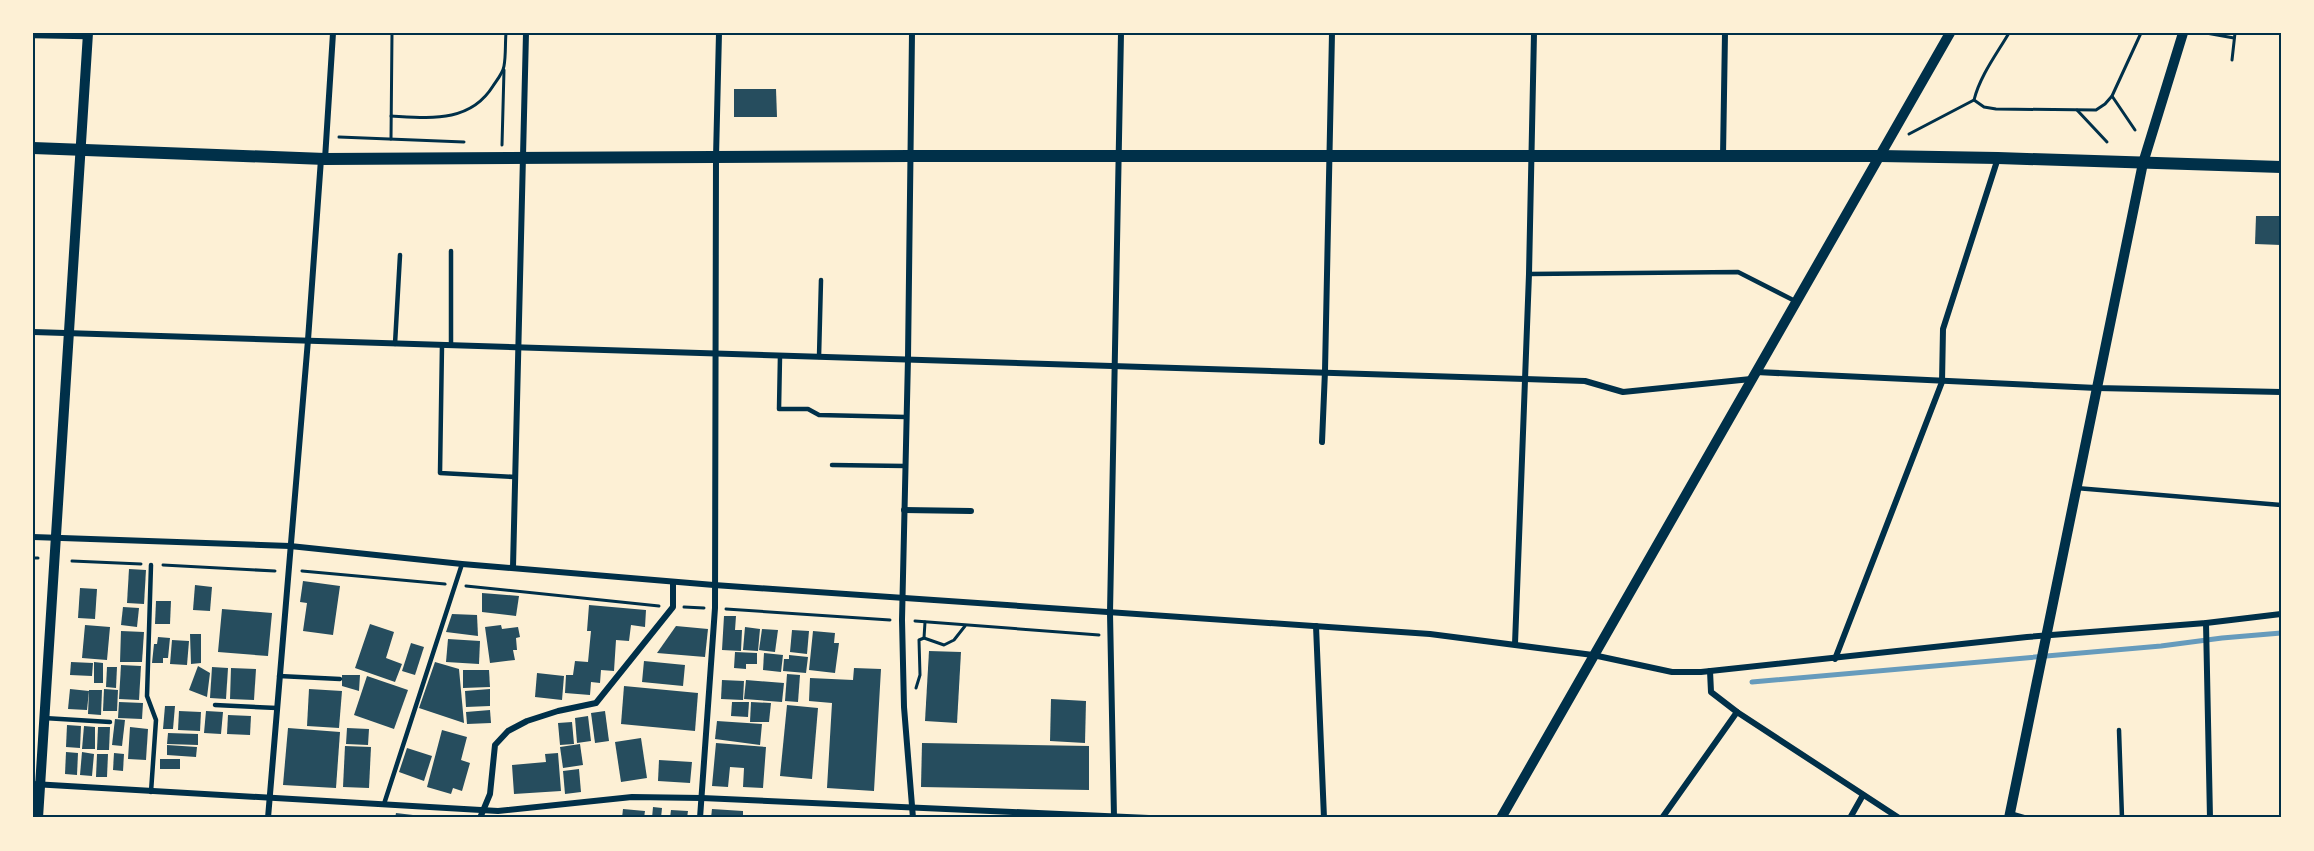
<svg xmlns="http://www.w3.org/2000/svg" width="2314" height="851" font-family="Mulish,sans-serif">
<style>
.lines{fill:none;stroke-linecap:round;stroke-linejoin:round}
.stream{stroke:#669bbc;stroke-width:5}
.building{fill:#264d5e}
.path{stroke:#003049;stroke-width:3}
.service{stroke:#003049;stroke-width:4.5}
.minor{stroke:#003049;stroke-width:6}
.tertiary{stroke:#003049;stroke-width:10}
.secondary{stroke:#003049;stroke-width:12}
.neatline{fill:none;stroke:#003049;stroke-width:2}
</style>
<rect width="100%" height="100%" fill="#fdf0d5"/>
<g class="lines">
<path class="stream" d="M1752 682 2161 646 2222 638 2281 633"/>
</g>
<g class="building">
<path d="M734 89H776L777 117H734Z"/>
<path d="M2256 216H2281V245L2255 244Z"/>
<path d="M129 569 146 570 144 604 127 603Z"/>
<path d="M303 581 340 586 333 635 303 631 307 603 300 602Z"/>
<path d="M195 585 212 587 210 611 193 610Z"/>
<path d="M80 588 97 589 95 619 78 618Z"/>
<path d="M482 593 519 596 516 616 482 612Z"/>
<path d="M156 601H171L170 624H155Z"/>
<path d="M589 605 646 610 645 627 631 625 629 641 616 640 614 671 601 670 600 683 591 682 590 695 565 693 566 675H573L575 661 588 662 591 631H587Z"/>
<path d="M123 607 139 608 137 627 121 625Z"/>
<path d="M222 609 272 613 268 656 218 652Z"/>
<path d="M452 614 477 615 478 636 446 632Z"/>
<path d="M724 616H736L735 630H742L741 651 722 650Z"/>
<path d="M370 624 394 632 386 658 402 664 395 682 355 668Z"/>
<path d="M85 625 110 627 107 660 82 658Z"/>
<path d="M501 625 502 629 518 627 520 637 516 638 517 650H513L515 660 490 663 485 627Z"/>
<path d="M676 626 708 629 705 657 657 653Z"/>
<path d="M745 627 760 629 758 651 743 650Z"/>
<path d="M762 629 778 630 775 652 759 650Z"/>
<path d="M792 630 809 631 807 654 790 652Z"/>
<path d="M121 631 144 632 142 662H120Z"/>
<path d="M813 631 835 633 834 643H839L835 673 809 670Z"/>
<path d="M190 634H201V663L191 664Z"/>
<path d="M158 637 170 638 168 658H163V663H152L154 644H157Z"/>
<path d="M448 639 480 641 479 664 446 662Z"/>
<path d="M172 640 189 641 187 665 170 664Z"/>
<path d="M411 643 424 647 415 675 402 671Z"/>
<path d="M929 651 961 652 957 723 925 721Z"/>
<path d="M735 652 757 653V664H746V669L734 668Z"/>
<path d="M764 653 783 655 781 672 763 670Z"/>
<path d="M789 655 808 657 806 673 783 671 784 659H789Z"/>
<path d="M644 661 685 665 683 686 642 682Z"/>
<path d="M71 662 93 663 92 676 70 675Z"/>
<path d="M94 662 103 663V683H94Z"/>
<path d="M435 662 459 669 464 723 419 708Z"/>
<path d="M121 665 141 666 139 700 119 699Z"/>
<path d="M198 666 210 673 207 697 189 690Z"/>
<path d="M107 667H117L116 688 106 687Z"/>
<path d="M212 667 228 668 226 699 210 698Z"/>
<path d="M231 668 256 669 254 700 230 699Z"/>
<path d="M854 668 881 669 874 791 827 788 832 703 809 701 810 678 853 680Z"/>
<path d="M463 670H489L490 687 463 688Z"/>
<path d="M537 673 564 676 562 700 535 697Z"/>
<path d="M787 674 800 675 798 702 785 701Z"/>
<path d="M342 675H360L359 691 342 686Z"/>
<path d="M367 676 408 690 394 729 354 715Z"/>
<path d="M722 680 744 681 743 700 721 699Z"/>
<path d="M746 680 784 683 782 702 744 699Z"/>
<path d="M624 686 698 693 695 731 621 724Z"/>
<path d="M70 689 89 691 87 710 68 709Z"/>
<path d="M104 689 118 690 117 711H103Z"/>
<path d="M309 689 342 691 339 728 307 726Z"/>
<path d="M490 689V706L466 707 465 691Z"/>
<path d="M89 690H102L101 715 88 714Z"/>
<path d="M1051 699 1086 701 1085 743 1050 741Z"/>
<path d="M119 702 143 703 142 719 118 718Z"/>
<path d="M732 702H749L748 717 731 716Z"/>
<path d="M751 702 771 703 769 722H750Z"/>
<path d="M787 705 818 708 812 779 780 776Z"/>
<path d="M165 706H175L173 729H163Z"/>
<path d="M490 710 491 723 467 724 466 712Z"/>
<path d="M179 711 201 712 200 731 178 730Z"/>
<path d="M206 711 223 712 221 734 204 733Z"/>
<path d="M605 711 609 741 595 743 591 713Z"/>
<path d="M228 715 251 716 250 735 227 734Z"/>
<path d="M588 716 591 741 577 743 575 718Z"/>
<path d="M115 719 125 720 122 746 112 745Z"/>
<path d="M717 721 762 724 760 745 715 739Z"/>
<path d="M572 722 574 744 560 745 558 723Z"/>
<path d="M67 725 81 726 80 748 66 747Z"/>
<path d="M84 726 95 727V749H82Z"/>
<path d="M98 727H110L109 750H97Z"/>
<path d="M130 727 148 729 146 760 128 759Z"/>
<path d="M288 728 340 732 336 788 283 785Z"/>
<path d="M347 728 369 729 368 745 346 744Z"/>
<path d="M442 730 467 737 461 760 470 763 462 791 453 788 451 794 427 787Z"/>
<path d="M168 733 198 734V745L167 744Z"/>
<path d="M641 738 647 778 621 782 615 742Z"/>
<path d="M716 743 766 747 763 788 743 787 744 768 730 767 728 787 712 786Z"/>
<path d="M922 743 1089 746V790L921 787Z"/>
<path d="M580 744 583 765 563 768 560 747Z"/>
<path d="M167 745 197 747 196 757 167 755Z"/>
<path d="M345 746 371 747 369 788 343 787Z"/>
<path d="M407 748 432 756 424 781 399 772Z"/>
<path d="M66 752 78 753 77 775 65 774Z"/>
<path d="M82 752 94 754 92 776 80 775Z"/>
<path d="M114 753 124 754 123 771 113 770Z"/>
<path d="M558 753 561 791 514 794 512 765 546 762 545 754Z"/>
<path d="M97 754H108L107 777H96Z"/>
<rect x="160" y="759" width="20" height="10"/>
<path d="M659 760 692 762 690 783 658 781Z"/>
<path d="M579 769 581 792 565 794 563 771Z"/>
<path d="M653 807 662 808 661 818H652Z"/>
<path d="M623 809 645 811 644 818H622Z"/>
<path d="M712 809 743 811V818H711Z"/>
<path d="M671 810 688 811 687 818H670Z"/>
<path d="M396 813 413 815 412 818H395Z"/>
<path d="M415 815 431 816V818H414Z"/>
</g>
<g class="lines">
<g class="path">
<path d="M2009 33C1996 55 1980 76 1974 100L1984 107 1996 109 2096 110 2105 104 2112 96 2141 33"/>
<path d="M2206 33 2234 38"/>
<path d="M2232 60 2235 33"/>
<path d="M2112 96 2135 130"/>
<path d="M2077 110 2107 142"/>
<path d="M391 116C430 118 470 123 493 86 497 80 503 73 504 66 506 55 505 44 506 33"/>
<path d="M1909 134 1974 100"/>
<path d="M339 137 464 142"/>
<path d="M391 139 392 33"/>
<path d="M502 145 504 70"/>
<path d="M33 558H38"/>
<path d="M72 561 141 564"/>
<path d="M163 565 275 571"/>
<path d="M302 571 445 584"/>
<path d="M466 586 659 606"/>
<path d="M684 607 704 608"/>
<path d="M726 609 890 620"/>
<path d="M915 621 1099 635"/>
<path d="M924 638 925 622"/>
<path d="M916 688 920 675 919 640 924 638 944 645 954 640 965 626"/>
</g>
<g class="service">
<path d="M33 36 87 37"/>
<path d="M451 251V345"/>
<path d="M1529 274 1738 272 1795 301"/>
<path d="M395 344 400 255"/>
<path d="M442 345 440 473 515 477"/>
<path d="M780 356 779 409H808L819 415 906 417"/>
<path d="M819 357 821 280"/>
<path d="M832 465 905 466"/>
<path d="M2076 488 2281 505"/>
<path d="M279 676 340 679"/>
<path d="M215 705 277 708"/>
<path d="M44 718 110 722"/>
<path d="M2119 730 2122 818"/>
<path d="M151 792 156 720 147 696 151 565"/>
<path d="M384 804 462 564"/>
</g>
<g class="minor">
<path d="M912 33 908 358 902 620 904 707 913 818"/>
<path d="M1723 156 1725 33"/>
<path d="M325 159 333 33"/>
<path d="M33 332 1525 379 1585 381 1623 392 1751 379"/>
<path d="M1756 372 2097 388 2281 392"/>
<path d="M1322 442 1325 371 1332 33"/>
<path d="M904 510 971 511"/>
<path d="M33 537 290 546 462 564 714 585 1430 634 1593 655 1672 672H1701L2027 637 2206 623 2281 614"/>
<path d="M513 567 526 33"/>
<path d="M2206 623 2210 818"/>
<path d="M1316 626 1324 818"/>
<path d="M1515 644 1529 274 1534 33"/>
<path d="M1835 659 1942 382 1943 329 1998 158"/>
<path d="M1710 671 1711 692 1737 712 1899 818"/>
<path d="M33 784 498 811 632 797 702 798 1149 818"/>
<path d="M2010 814 2024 818"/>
<path d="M1114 817 1110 613 1121 33"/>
<path d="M268 818 308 340 321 159"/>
<path d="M480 818 490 794 495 745 508 731 527 721 558 711 596 703 673 607V582"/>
<path d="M700 818 715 608 716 157 719 33"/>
<path d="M1662 818 1737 712"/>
<path d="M1850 818 1863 795"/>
</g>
<g class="tertiary">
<path d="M38 818 88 33"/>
<path d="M1501 818 1950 33"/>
<path d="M2009 818 2143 163 2183 33"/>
</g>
<path class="secondary" d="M33 148 325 159 910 156H1880L1998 158 2281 167"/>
</g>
<rect width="2314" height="851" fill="none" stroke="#fdf0d5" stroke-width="69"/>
<rect x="34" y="34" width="2246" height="782" class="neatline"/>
</svg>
